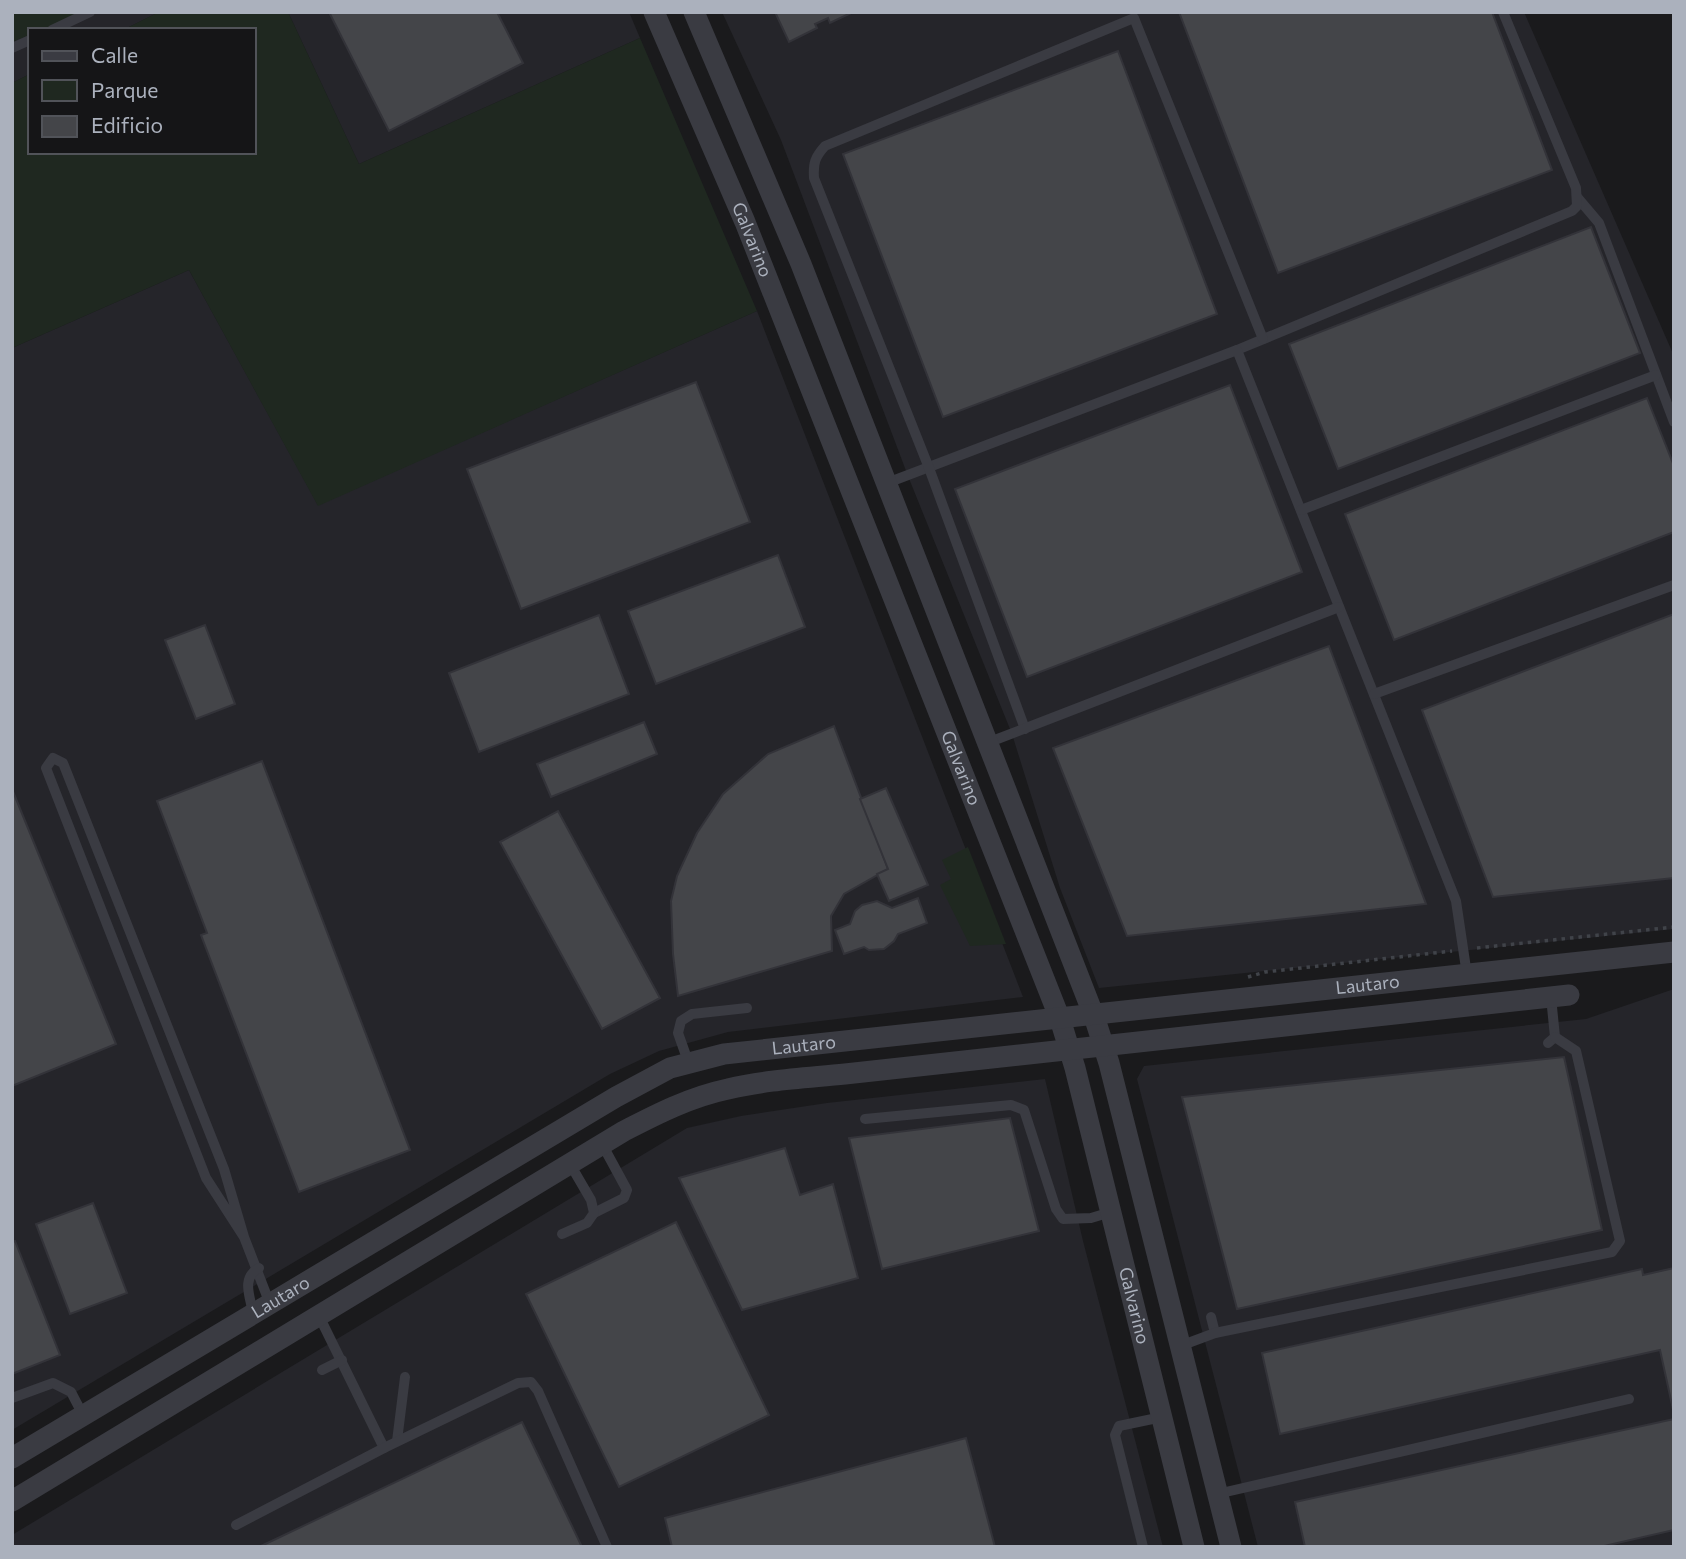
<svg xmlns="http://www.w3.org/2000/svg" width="1686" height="1559" font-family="Commissioner,sans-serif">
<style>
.built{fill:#25252a}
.green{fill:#1f2820}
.building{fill:#444549;stroke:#333339;stroke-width:2}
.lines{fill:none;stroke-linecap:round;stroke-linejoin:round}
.path{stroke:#404349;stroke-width:3.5;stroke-dasharray:3.5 5;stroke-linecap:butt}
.service{stroke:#3a3b42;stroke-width:10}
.minor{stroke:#3a3b42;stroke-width:21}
.labels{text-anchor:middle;stroke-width:5;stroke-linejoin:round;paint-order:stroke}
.street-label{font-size:18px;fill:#abb1bd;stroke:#151517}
</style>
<rect width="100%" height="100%" fill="#1a1a1c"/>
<g class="built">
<path d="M12 12H159L123 30H30V74L12 83Z"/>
<path d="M288 12H629L640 38 359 164Z"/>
<path d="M722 12H1524L1674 356V929L1099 988 1060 888 1012 734 908 476 781 140Z"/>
<path d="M189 270 318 505 757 311 1023 997 728 1032 659 1051 610 1074 12 1430V348Z"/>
<path d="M1674 989V1547H1258L1137 1079 1144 1066 1586 1019Z"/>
<path d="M1045 1079 1083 1241 1163 1547H12V1535L687 1128 741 1116 827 1103Z"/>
</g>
<g class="green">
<path d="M12 12H82L42 30H30V35L12 42Z"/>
<path d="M159 12H288L359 164 640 38 757 311 318 506 189 270 12 348V83L30 74V152H254V30H123Z"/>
<path d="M968 847 1006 944 970 946 940 885 951 879 942 860Z"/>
</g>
<g class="building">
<path d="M329 12H497L523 63 389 131Z"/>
<path d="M775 12H853L830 23 828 18 815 24 817 28 789 42Z"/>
<path d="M1179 12H1492L1552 170 1278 273Z"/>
<path d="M1118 51 1217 314 943 417 843 154Z"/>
<path d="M1591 227 1640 353 1338 469 1289 344Z"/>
<path d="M696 382 750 522 521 609 467 469Z"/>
<path d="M1230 385 1302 572 1027 677 955 489Z"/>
<path d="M1647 398 1674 466V532L1394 640 1345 514Z"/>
<path d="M778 555 805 627 656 684 628 611Z"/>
<path d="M1674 614V878L1493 897 1422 710Z"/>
<path d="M599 615 629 694 479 752 449 673Z"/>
<path d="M205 625 235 704 196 719 165 640Z"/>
<path d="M1329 646 1426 904 1127 936 1053 748Z"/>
<path d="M644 722 657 754 551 797 537 764Z"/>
<path d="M834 726 888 869 844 894 831 916 832 951 678 996 673 954 671 901 677 876 697 833 723 794 768 754Z"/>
<path d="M262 761 410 1150 299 1192 201 935 207 933 157 801Z"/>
<path d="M886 788 928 885 889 901 877 874 888 869 860 799Z"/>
<path d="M12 789 116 1044 12 1086Z"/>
<path d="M558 811 660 998 602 1029 500 842Z"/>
<path d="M918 898 927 923 898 934 894 941 884 949 869 950 864 947 844 954 835 930 850 924 855 911 862 905 877 901 892 908Z"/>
<path d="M1564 1057 1602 1230 1237 1309 1182 1097Z"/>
<path d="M1010 1118 1039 1231 882 1269 849 1138Z"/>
<path d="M785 1148 800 1195 833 1184 858 1278 742 1310 679 1178Z"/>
<path d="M93 1203 127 1293 70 1314 36 1224Z"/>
<path d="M676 1222 769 1415 619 1487 526 1294Z"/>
<path d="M15 1241 60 1355 12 1374V1242Z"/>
<path d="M1674 1268V1414L1660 1350 1280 1434 1262 1353 1642 1269 1643 1275Z"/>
<path d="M1674 1419V1530L1600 1547H1305L1295 1502Z"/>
<path d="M522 1422 582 1547H259Z"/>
<path d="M966 1438 995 1547H672L665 1518Z"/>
</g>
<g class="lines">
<g class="path">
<path d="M1477 948 1674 927"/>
<path d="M1248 977 1265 972 1452 951"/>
</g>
<g class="service">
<path d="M52 30 90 12"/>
<path d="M12 48 30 40"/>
<path d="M1577 197 1599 223 1674 422"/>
<path d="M1237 350 1572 211 1577 206 1576 188 1503 12"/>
<path d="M887 483 1237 350 1456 901 1467 975"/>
<path d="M1301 510 1656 375"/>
<path d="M1374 694 1674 585"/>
<path d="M1025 729 929 468 814 178C813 163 815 157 825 146L1134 18 1263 339"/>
<path d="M987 743 1339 607"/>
<path d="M1548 1043 1555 1037 1551 997"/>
<path d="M689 1064 678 1033 681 1021 692 1014 747 1008"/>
<path d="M865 1119 1011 1105 1024 1110 1056 1209 1063 1219 1091 1218 1111 1212"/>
<path d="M594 1213 624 1198 627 1190 602 1144"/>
<path d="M562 1234 587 1223 594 1213 591 1200 570 1164"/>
<path d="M244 1237 206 1178 46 768 53 758 63 763 224 1169 244 1237 270 1304"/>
<path d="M253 1313C250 1296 241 1278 259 1268"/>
<path d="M319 1316 384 1448"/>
<path d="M1211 1317 1215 1333"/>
<path d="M1180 1346 1215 1333 1612 1252 1620 1241 1576 1051 1555 1037"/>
<path d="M322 1370 342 1360"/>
<path d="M12 1398 53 1383 71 1392 83 1415"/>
<path d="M397 1441 405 1377"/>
<path d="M1217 1494 1629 1399"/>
<path d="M236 1525 384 1448 518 1383 531 1382 538 1391 607 1547"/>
<path d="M1143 1547 1115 1435 1119 1426 1162 1417"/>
</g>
<g class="minor">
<path id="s1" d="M654 12 745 222 1060 1019 1075 1068 1194 1547"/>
<path d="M694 12 801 264 1094 1016 1109 1063 1231 1547"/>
<path id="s2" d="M12 1458 616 1097 670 1068 724 1054 1674 952"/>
<path d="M12 1501 624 1131C657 1114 690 1097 728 1089 765 1080 806 1078 845 1074L1569 995"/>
</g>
</g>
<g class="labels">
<g class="street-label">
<text dy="6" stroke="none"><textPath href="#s1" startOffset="248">Galvarino</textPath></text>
<text dy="6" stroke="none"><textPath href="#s1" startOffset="816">Galvarino</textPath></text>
<text dy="6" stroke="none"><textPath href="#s2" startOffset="1468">Lautaro</textPath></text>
<text dy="6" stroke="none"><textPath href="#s2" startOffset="901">Lautaro</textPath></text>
<text dy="6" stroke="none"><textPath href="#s2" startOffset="313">Lautaro</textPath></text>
<text dy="6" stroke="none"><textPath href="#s1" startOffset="1382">Galvarino</textPath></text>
</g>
</g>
<rect width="1686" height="1559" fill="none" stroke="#abb1bd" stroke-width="28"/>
<rect x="28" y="28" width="228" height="126" fill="#151517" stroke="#515359" stroke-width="2"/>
<rect x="42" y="51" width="35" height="10" fill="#3a3b42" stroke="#515359" stroke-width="2"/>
<text x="91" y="63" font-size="21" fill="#abb1bd">Calle</text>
<rect x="42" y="80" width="35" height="21" fill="#1f2820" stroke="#515359" stroke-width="2"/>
<text x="91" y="98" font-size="21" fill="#abb1bd">Parque</text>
<rect x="42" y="116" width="35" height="21" fill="#444549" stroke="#515359" stroke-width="2"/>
<text x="91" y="133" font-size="21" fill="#abb1bd">Edificio</text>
</svg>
